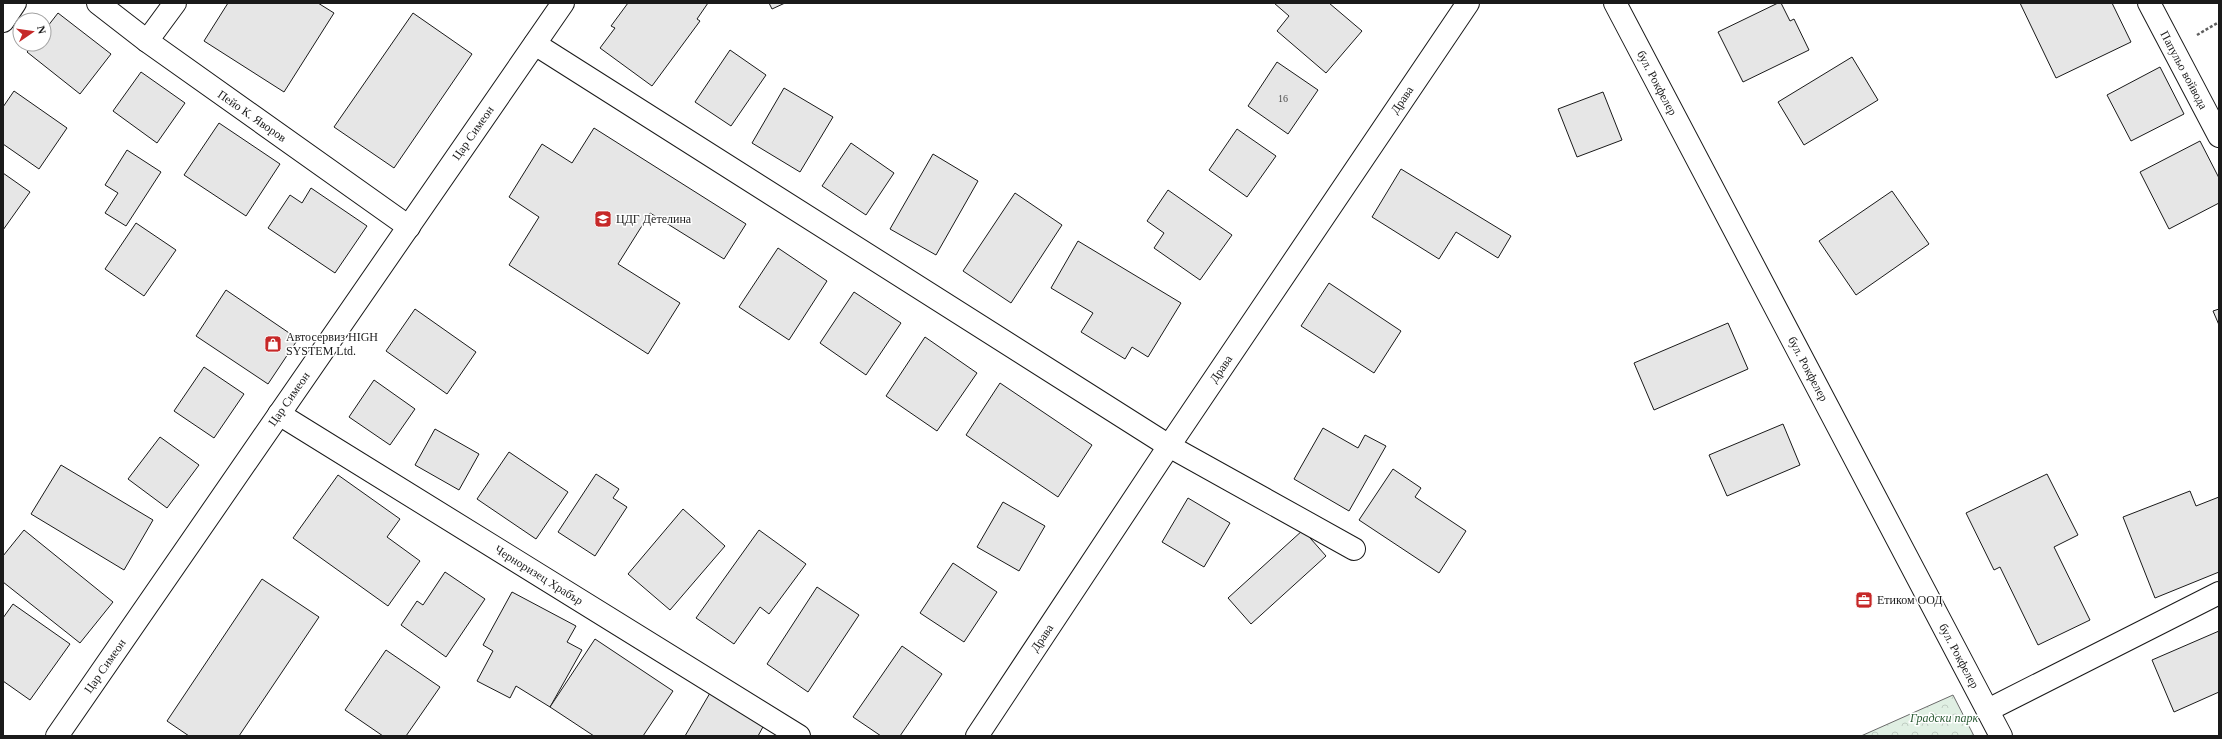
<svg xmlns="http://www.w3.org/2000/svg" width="2222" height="739" font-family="'Times New Roman',serif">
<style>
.forest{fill:url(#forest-crowns);stroke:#6a6a6a}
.building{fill:#e6e6e6;stroke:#1a1a1a}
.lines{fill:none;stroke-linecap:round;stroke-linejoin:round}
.minor-casing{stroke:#1a1a1a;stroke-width:24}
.major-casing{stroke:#1a1a1a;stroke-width:24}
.path{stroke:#5f5f5f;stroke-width:2.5;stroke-dasharray:3 2;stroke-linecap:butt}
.minor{stroke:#fff;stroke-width:22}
.major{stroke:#fff;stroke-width:22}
.labels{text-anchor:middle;stroke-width:3;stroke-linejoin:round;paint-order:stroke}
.number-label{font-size:10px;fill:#4d4d4d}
.street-label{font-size:12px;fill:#1a1a1a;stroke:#fff}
.poi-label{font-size:12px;fill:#1a1a1a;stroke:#fff;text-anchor:start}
.park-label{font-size:12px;font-style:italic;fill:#2b5a34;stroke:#fff}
</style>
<defs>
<pattern id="forest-crowns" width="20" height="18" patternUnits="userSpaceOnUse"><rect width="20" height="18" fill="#e0efe3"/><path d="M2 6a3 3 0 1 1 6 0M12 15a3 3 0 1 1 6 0" fill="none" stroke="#c0ccc2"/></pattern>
</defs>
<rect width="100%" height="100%" fill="#fff"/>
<path class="forest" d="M1953 695 1974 736H1861Z"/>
<g class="building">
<path d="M228 3H318L334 13 284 92 204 41Z"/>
<path d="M628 3H708L697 19 700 21 652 86 600 48 615 28 611 26Z"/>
<path d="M769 3H785L772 9Z"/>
<path d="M1274 3H1329L1362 31 1326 73 1277 31 1289 16Z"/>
<path d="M1778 3H1781L1790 21 1794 19 1809 50 1743 82 1718 32Z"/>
<path d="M2020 3H2112L2131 42 2056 78Z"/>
<path d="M58 13 111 54 80 94 27 52 34 44H44V31Z"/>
<path d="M413 13 472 54 394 168 334 127Z"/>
<path d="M730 50 766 75 731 126 695 102Z"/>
<path d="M1852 57 1878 100 1804 145 1778 102Z"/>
<path d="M1277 62 1318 90 1288 134 1248 106Z"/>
<path d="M2160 67 2184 114 2131 141 2107 95Z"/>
<path d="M141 72 185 103 157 143 113 111Z"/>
<path d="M784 88 833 117 800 172 752 143Z"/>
<path d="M14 91 67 128 39 169 3 144V107Z"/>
<path d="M1603 92 1622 140 1577 157 1558 109Z"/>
<path d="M219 123 280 164 246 216 184 175Z"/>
<path d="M594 128 746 224 724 259 650 213 618 264 680 303 648 354 509 265 539 217 509 197 542 144 572 163Z"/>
<path d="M1237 129 1276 156 1247 197 1209 170Z"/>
<path d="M2200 141 2219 178V203L2169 229 2140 172Z"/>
<path d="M851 143 894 173 866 215 822 186Z"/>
<path d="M127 150 161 172 126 226 105 213 118 193 105 185Z"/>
<path d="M933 154 978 181 936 255 890 229Z"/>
<path d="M1401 169 1511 236 1498 258 1456 232 1439 259 1372 217Z"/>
<path d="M3 173 30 192 3 230Z"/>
<path d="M311 188 367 226 335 273 268 228 290 195 302 203Z"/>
<path d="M1168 190 1232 235 1200 280 1154 248 1164 233 1147 221Z"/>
<path d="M1892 191 1929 244 1856 295 1819 241Z"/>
<path d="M1015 193 1062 225 1011 303 963 271Z"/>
<path d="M136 223 176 250 144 296 105 269Z"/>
<path d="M1078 241 1181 303 1148 357 1132 347 1125 359 1081 332 1093 313 1051 288Z"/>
<path d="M778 248 827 281 789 340 739 307Z"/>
<path d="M1329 283 1401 331 1374 373 1301 326Z"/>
<path d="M226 290 298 339 268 384 196 336Z"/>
<path d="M854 292 901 323 866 375 820 343Z"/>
<path d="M415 309 476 352 447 394 386 351Z"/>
<path d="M2219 309V325L2213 311Z"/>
<path d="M1728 323 1748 369 1654 410 1634 363Z"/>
<path d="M925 337 977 373 937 431 886 396Z"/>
<path d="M204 367 244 394 214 438 174 411Z"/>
<path d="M374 380 415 409 390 445 349 417Z"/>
<path d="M1000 383 1092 445 1058 497 966 435Z"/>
<path d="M1783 424 1800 465 1727 496 1709 455Z"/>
<path d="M1323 428 1358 448 1365 435 1386 446 1349 511 1294 479Z"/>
<path d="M435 429 479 454 459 490 415 465Z"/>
<path d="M160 437 199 465 167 508 128 479Z"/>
<path d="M509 452 568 492 536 539 477 499Z"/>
<path d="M61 465 153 520 124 570 31 514Z"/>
<path d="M1393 469 1421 488 1415 497 1466 531 1439 573 1359 520Z"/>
<path d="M596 474 619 489 613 498 627 507 595 556 558 532Z"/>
<path d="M2047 474 2078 535 2054 547 2090 620 2038 645 2000 567 1994 570 1966 513Z"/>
<path d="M338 475 400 519 387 537 420 561 388 606 293 538Z"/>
<path d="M2190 491 2196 506 2219 497V572L2155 598 2123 517Z"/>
<path d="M1188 498 1230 523 1204 567 1162 542Z"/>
<path d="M1003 502 1045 526 1019 571 977 547Z"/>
<path d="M683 509 725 546 670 610 628 574Z"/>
<path d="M24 530 113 602 80 643 3 582V556Z"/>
<path d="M759 530 806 564 769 614 760 607 734 644 696 618Z"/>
<path d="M1303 530 1326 556 1251 624 1228 598Z"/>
<path d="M953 563 997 592 964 642 920 613Z"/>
<path d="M445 572 485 599 446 657 401 625 417 601 423 605Z"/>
<path d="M262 579 319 617 239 736H189L167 721Z"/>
<path d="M817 587 859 615 808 692 767 664Z"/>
<path d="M512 592 576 626 567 642 582 650 550 707 516 686 510 698 477 681 493 651 483 645Z"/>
<path d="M13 604 70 644 30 700 3 681V618Z"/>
<path d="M2219 631V692L2174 712 2152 660Z"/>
<path d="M595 639 673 691 643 736H594L550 707Z"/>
<path d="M902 646 942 674 900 736H881L853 717Z"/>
<path d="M386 650 440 687 406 736H383L345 710Z"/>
<path d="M710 693 764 725 758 736H685Z"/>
</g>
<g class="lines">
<g class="minor-casing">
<g id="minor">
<path d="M98 3 147 41 409 227"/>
<path d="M2149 3 2219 136"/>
<path d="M3 21 15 3"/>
<path d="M147 41 175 3"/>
<path d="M535 44 1169 446 1354 549"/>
<path d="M279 414 799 736"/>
<path d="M1988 710 2219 593"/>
<path d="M57 736 563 3"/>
<path d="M977 736 1169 446 1468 3"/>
</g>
</g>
<g class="major-casing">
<path id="major" d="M1615 3 2001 736"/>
</g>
<path class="path" d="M2197 35 2219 22"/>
<use href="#minor" class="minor"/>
<use href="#major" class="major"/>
</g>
<defs>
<g id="school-square" transform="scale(0.9)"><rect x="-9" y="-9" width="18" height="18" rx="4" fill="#c62828" stroke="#fff"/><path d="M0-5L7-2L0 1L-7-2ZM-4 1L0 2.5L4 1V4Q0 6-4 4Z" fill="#fff"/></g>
<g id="shop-square" transform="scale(0.9)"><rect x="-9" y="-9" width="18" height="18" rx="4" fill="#c62828" stroke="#fff"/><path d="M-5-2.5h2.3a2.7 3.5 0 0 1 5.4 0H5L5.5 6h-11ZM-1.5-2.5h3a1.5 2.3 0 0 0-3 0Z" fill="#fff"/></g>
<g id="office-square" transform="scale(0.9)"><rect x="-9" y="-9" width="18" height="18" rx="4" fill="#c62828" stroke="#fff"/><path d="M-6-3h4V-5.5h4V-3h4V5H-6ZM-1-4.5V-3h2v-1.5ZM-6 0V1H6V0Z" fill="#fff"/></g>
</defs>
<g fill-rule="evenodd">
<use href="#school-square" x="603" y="219"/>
<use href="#shop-square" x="273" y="344"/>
<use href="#office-square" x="1864" y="600"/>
</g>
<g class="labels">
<g class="number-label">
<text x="1283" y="102">16</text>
</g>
<g class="street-label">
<text transform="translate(2184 70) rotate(62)" y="4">Папульо войвода</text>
<text transform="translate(1657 83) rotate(62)" y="4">бул. Рокфелер</text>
<text transform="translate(1402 100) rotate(-56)" y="4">Драва</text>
<text transform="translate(252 116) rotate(35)" y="4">Пейо К. Яворов</text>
<text transform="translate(473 133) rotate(-55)" y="4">Цар Симеон</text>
<text transform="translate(1221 369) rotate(-56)" y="4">Драва</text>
<text transform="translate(1808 369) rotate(62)" y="4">бул. Рокфелер</text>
<text transform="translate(289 399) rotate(-55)" y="4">Цар Симеон</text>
<text transform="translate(539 575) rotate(32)" y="4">Черноризец Храбър</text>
<text transform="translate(1042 638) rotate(-56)" y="4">Драва</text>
<text transform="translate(1959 656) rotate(62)" y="4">бул. Рокфелер</text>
<text transform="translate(105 666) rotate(-55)" y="4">Цар Симеон</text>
</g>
<g class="poi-label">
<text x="616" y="223">ЦДГ Детелина</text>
<text x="286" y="341">Автосервиз HIGH<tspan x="286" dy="14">SYSTEM Ltd.</tspan></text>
<text x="1877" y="604">Етиком ООД</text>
</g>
<g class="park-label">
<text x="1944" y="722">Градски парк</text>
</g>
</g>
<rect width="2222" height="739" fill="none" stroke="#1a1a1a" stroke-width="8"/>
<g transform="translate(32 32) rotate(77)"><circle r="19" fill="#ffffff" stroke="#a3a3a3"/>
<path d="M0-3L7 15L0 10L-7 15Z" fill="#c62828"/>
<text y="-6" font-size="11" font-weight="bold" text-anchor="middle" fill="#1a1a1a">N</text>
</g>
</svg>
